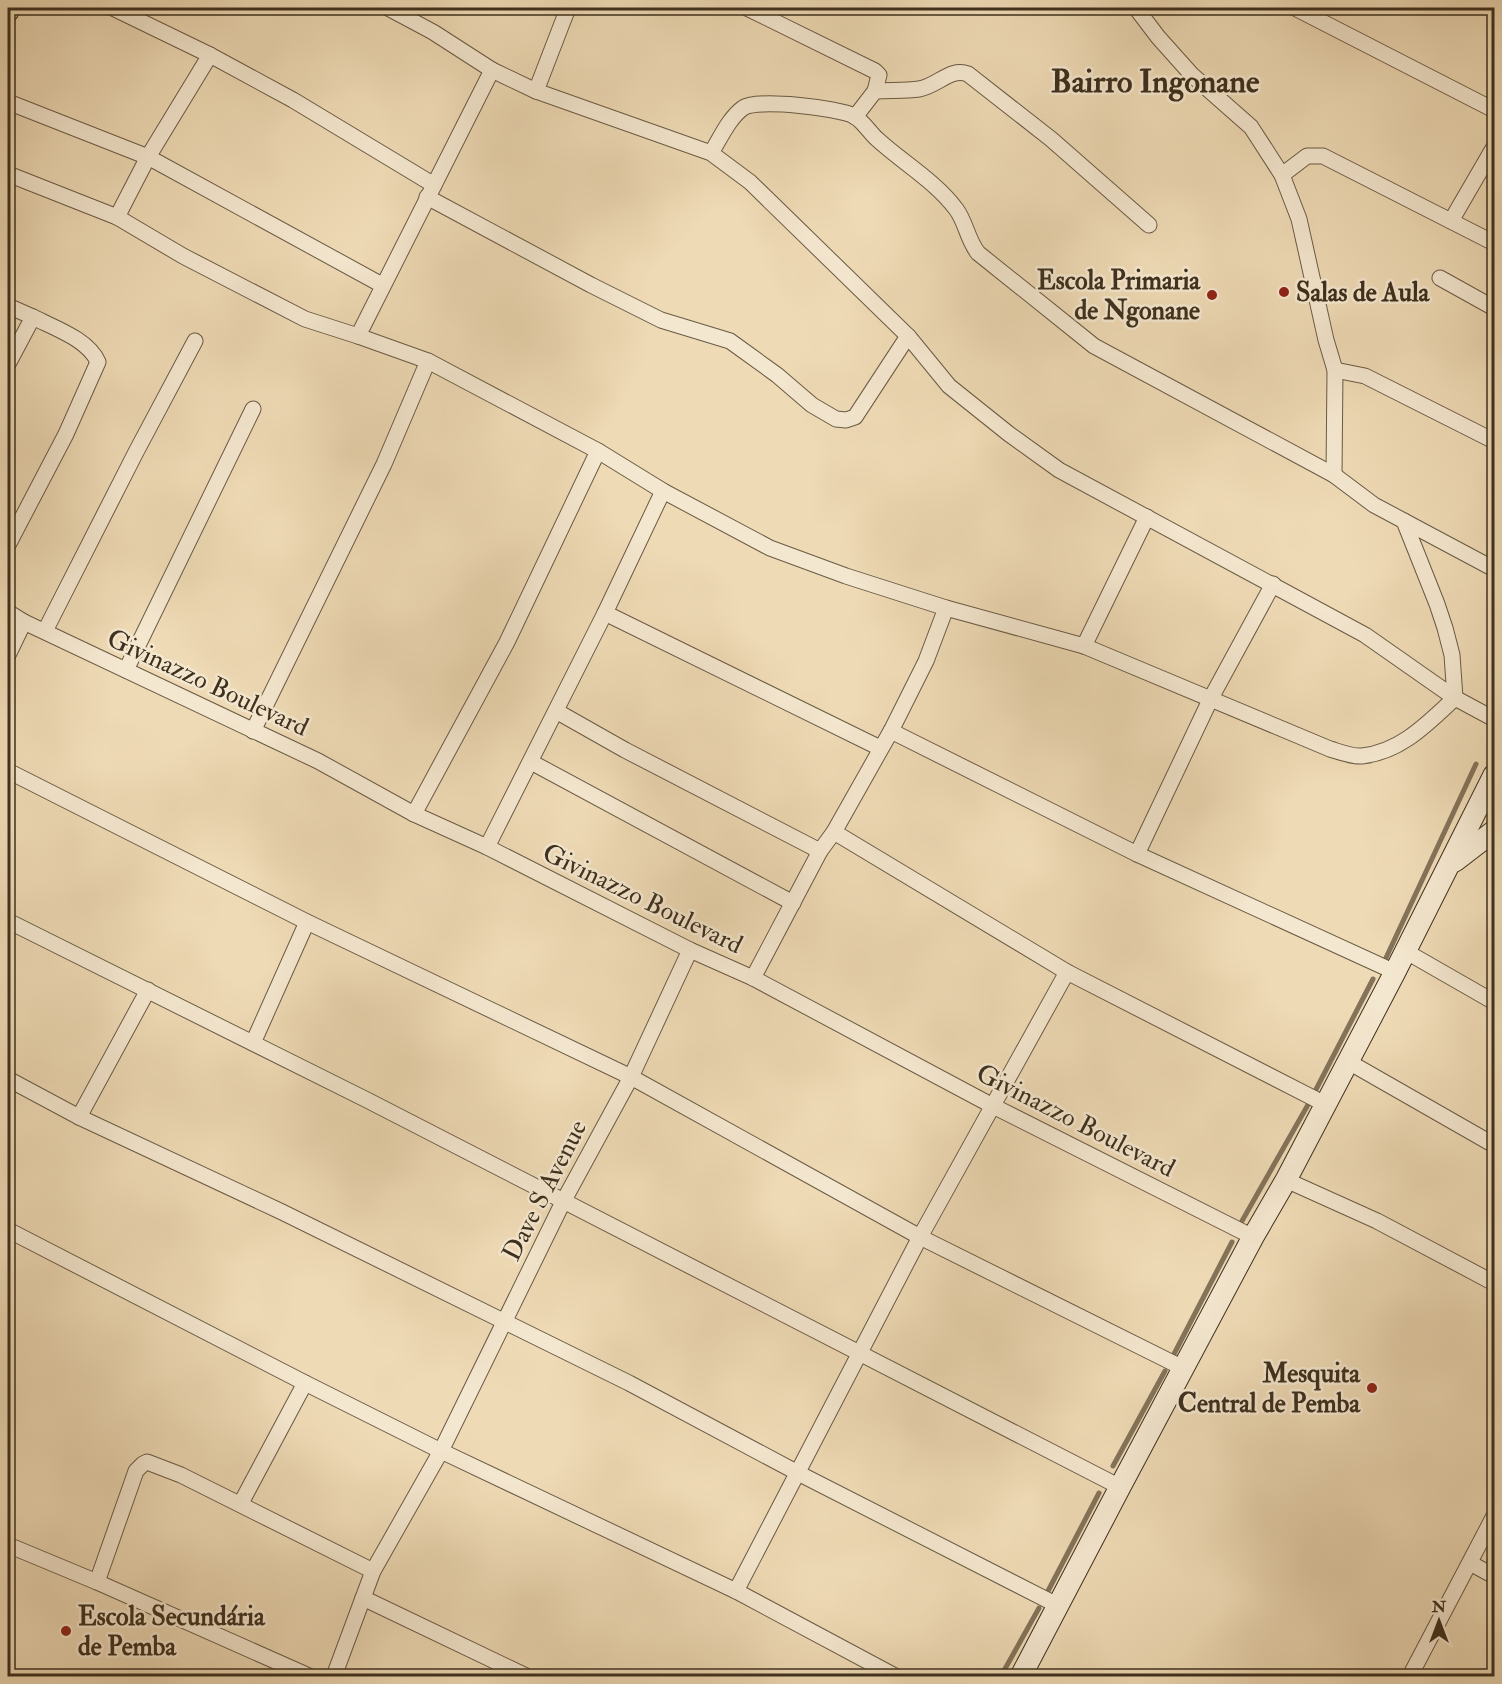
<svg xmlns="http://www.w3.org/2000/svg" width="1502" height="1684" font-family="'IM FELL Double Pica',serif">
<style>
.lines{fill:none;stroke-linecap:round;stroke-linejoin:round}
.stream{stroke:#84735a;stroke-width:5}
.street-casing{stroke:#6a5a44;stroke-width:17}
.secondary-casing{stroke:#3e301e;stroke-width:23}
.street{stroke:#f4e7cf;stroke-width:15}
.secondary{stroke:#f4e7cf;stroke-width:21}
.poi-dot{fill:#8f2418;stroke:#f4e7cf;stroke-width:2}
.labels{text-anchor:middle;stroke-width:5;stroke-linejoin:round;paint-order:stroke}
.poi-label{font-size:26px;font-weight:bold;fill:#3e301e;stroke:#f4e7cf;text-anchor:end}
.street-label{font-size:26px;fill:#3e301e;stroke:#f4e7cf}
.district-label{font-size:32px;font-weight:bold;fill:#3e301e;stroke:#f4e7cf}
</style>
<rect width="100%" height="100%" fill="#eedab5"/>
<filter id="stains"><feTurbulence type="fractalNoise" baseFrequency=".00333" numOctaves="4"/><feColorMatrix values="0 0 0 0 .2 0 0 0 0 .09 0 0 0 0 .02 0 0 0 .5 -.17"/></filter>
<radialGradient id="worn" r=".72"><stop offset=".6" stop-color="#630" stop-opacity="0"/><stop offset="1" stop-color="#630" stop-opacity=".3"/></radialGradient>
<g class="lines">
<g class="stream">
<path d="M1385 960 1476 764"/>
<path d="M1242 1221 1309 1103 1373 979"/>
<path d="M1174 1354 1232 1242"/>
<path d="M1113 1466 1165 1371"/>
<path d="M1048 1591 1099 1493"/>
<path d="M1001 1676 1039 1608"/>
</g>
<g class="street-casing">
<g id="street">
<path d="M113 8 210 55 293 100 434 185"/>
<path d="M388 8 433 32 492 70"/>
<path d="M747 8 875 71 879 75 875 91 855 117"/>
<path d="M1136 8 1158 37 1192 75 1251 127 1282 175 1299 219 1326 340 1335 370 1334 475"/>
<path d="M1295 8 1494 110"/>
<path d="M536 91 568 8"/>
<path d="M875 91C889 90 905 91 919 89 938 86 950 67 968 74L1051 139 1149 225"/>
<path d="M8 102 148 157 382 285"/>
<path d="M711 153C720 139 729 118 743 108 756 98 838 108 854 116 863 121 870 133 877 139 902 162 935 181 956 209 966 222 967 239 978 253L1094 346 1334 475 1374 505 1404 521 1437 604 1445 628 1452 655 1455 698C1428 723 1401 752 1362 756 1352 757 1340 752 1330 749L1084 646 946 608 846 576 770 548 663 491 598 451 428 361 358 336 492 70 536 91 711 153 750 182 908 336 949 386 1009 434 1059 470 1365 635 1455 698 1494 719"/>
<path d="M8 174 117 217 183 256 305 319 358 336"/>
<path d="M1282 175 1307 156H1323L1494 243"/>
<path d="M427 197 591 285 661 320 730 341 777 375 812 405 836 419 846 420 855 417 908 336"/>
<path d="M117 217 148 157 210 55"/>
<path d="M1451 221 1494 147"/>
<path d="M1440 278 1494 308"/>
<path d="M8 306 33 317 8 364"/>
<path d="M1335 370 1365 376 1494 441"/>
<path d="M1404 521 1494 569"/>
<path d="M8 545 66 434 98 362C88 339 54 328 33 317"/>
<path d="M946 608 926 661 891 731 834 832 1067 972 1325 1104"/>
<path d="M8 612 24 622 318 761 414 814 487 847 690 950 753 978 991 1105 1253 1237"/>
<path d="M605 613 880 748"/>
<path d="M45 631 136 452 195 341"/>
<path d="M1084 646 1147 517"/>
<path d="M8 655 24 622"/>
<path d="M126 670 253 409"/>
<path d="M556 711 625 750 820 851 834 832"/>
<path d="M253 731 384 464 428 361"/>
<path d="M891 731 1137 854 1395 972"/>
<path d="M531 762 793 903"/>
<path d="M8 771 307 922 631 1077 920 1237 1183 1368"/>
<path d="M414 814 507 642 598 451"/>
<path d="M487 847 605 613 663 491"/>
<path d="M1137 854 1211 698 1273 584"/>
<path d="M8 921 367 1100 1120 1487"/>
<path d="M1405 951 1494 1002"/>
<path d="M753 978 820 851"/>
<path d="M253 1043 307 922"/>
<path d="M1347 1061 1494 1145"/>
<path d="M8 1079 79 1117 282 1212 629 1383 798 1473 1059 1606"/>
<path d="M79 1117 148 990"/>
<path d="M1286 1180 1377 1221 1494 1283"/>
<path d="M8 1230 305 1383 441 1451 736 1591 895 1676"/>
<path d="M241 1503 305 1383"/>
<path d="M8 1545 97 1582 309 1676"/>
<path d="M1470 1563 1494 1576"/>
<path d="M97 1582 136 1471 143 1464 147 1462 181 1475 373 1571"/>
<path d="M736 1591 920 1237 1067 972"/>
<path d="M363 1598 526 1676"/>
<path d="M334 1676 373 1571 441 1451 563 1202 631 1077 690 950"/>
<path d="M1410 1676 1494 1516"/>
</g>
</g>
<g class="secondary-casing">
<g id="secondary">
<path d="M8 11 9 8"/>
<path d="M1455 861 1494 831"/>
<path d="M1021 1676 1120 1487 1253 1237 1286 1180 1395 972 1494 775"/>
</g>
</g>
<use href="#street" class="street"/>
<use href="#secondary" class="secondary"/>
</g>
<g class="poi-dot">
<circle cx="1284" cy="292" r="6"/>
<circle cx="1212" cy="295" r="6"/>
<circle cx="1372" cy="1388" r="6"/>
<circle cx="66" cy="1631" r="6"/>
</g>
<g class="labels">
<g class="poi-label">
<text x="1200" y="289">Escola Primaria<tspan x="1200" dy="30">de Ngonane</tspan></text>
<text x="1296" y="301" text-anchor="start">Salas de Aula</text>
<text x="1360" y="1382">Mesquita<tspan x="1360" dy="30">Central de Pemba</tspan></text>
<text x="78" y="1625" text-anchor="start">Escola Secundária<tspan x="78" dy="30">de Pemba</tspan></text>
</g>
<g class="street-label">
<text transform="translate(208 682) rotate(25)" y="9">Givinazzo Boulevard</text>
<text transform="translate(643 898) rotate(26)" y="9">Givinazzo Boulevard</text>
<text transform="translate(1076 1120) rotate(27)" y="9">Givinazzo Boulevard</text>
<text transform="translate(544 1190) rotate(-63)" y="9">Dave S Avenue</text>
</g>
<g class="district-label">
<text x="1155" y="92">Bairro Ingonane</text>
</g>
</g>
<rect width="1502" height="1684" fill="none" stroke="#eedab5" stroke-width="30"/>
<rect x="9" y="9" width="1484" height="1666" fill="none" stroke="#3e301e" stroke-width="3"/>
<rect x="15" y="15" width="1472" height="1654" fill="none" stroke="#3e301e" stroke-width="1.5"/>
<g transform="translate(1439 1621)" stroke="#f4e7cf" stroke-width="4.5" paint-order="stroke">
<path d="M0-4.5L10 22L0 15L-10 22Z" fill="#3e301e"/>
<text y="-9" font-size="16" font-weight="bold" text-anchor="middle" fill="#3e301e">N</text>
</g>
<rect width="100%" height="100%" filter="url(#stains)"/>
<rect width="100%" height="100%" fill="url(#worn)"/>
</svg>
